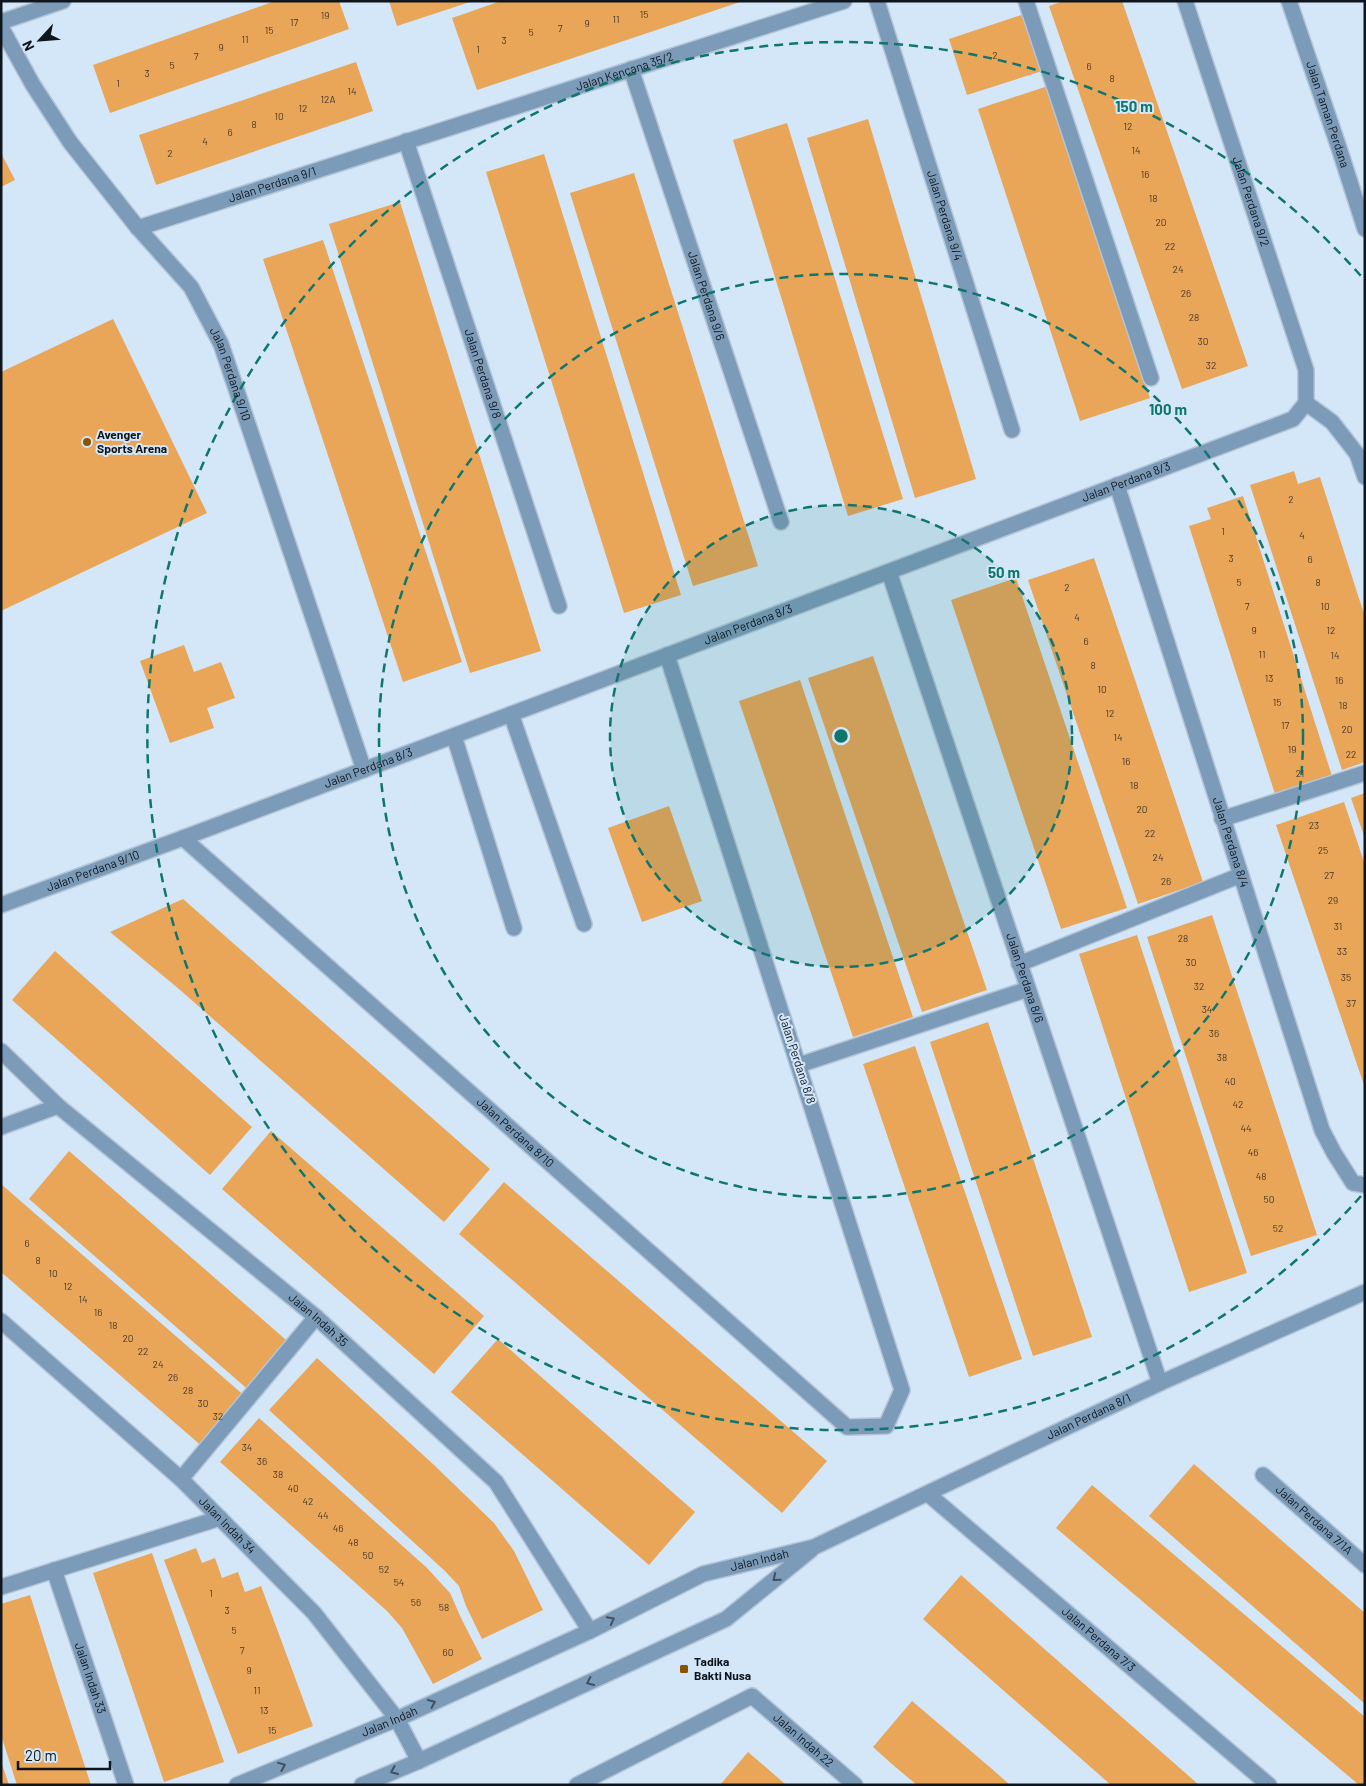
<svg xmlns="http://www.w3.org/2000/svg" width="1366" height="1786" font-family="Barlow,sans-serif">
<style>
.building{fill:#e9a558}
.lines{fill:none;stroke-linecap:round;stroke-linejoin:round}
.minor-casing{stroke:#b3c5d6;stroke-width:18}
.minor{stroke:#7c9bb8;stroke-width:15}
.oneway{stroke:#3f5162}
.ring{fill:none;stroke:#0f766e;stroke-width:2.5;stroke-dasharray:9 6}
.poi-dot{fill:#895301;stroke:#d3e7f9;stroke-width:2}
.labels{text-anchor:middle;stroke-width:4;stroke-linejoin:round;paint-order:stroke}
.number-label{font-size:10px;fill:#45392b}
.street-label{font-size:12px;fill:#0e151c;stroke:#d3e7f9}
.poi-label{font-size:12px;font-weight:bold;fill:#0e151c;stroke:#d3e7f9;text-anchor:start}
.centre{fill:#0f766e;stroke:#d3e7f9;stroke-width:2.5}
.ring-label{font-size:15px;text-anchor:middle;font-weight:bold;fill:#0f766e;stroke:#d3e7f9;stroke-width:4;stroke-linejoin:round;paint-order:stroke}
</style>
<rect width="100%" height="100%" fill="#d3e7f9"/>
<g class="building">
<path d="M275 1H339L349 29 110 113 93 65Z"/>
<path d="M389 1H470V2L397 26Z"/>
<path d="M501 1H740V2L477 90 452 18Z"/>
<path d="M1064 1H1122L1248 366 1182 389 1049 6Z"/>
<path d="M1024 14 1042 71 967 95 949 39Z"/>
<path d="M356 62 373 111 156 185 139 135Z"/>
<path d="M1048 86 1150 398 1080 421 978 109Z"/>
<path d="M868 119 976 479 915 498 807 138Z"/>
<path d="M787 123 903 499 848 516 733 140Z"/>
<path d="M1 153 15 180 1 187Z"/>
<path d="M544 154 681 595 624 613 486 172Z"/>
<path d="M634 173 758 566 693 586 570 193Z"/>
<path d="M400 202 541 651 470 673 329 224Z"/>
<path d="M323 240 462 662 403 682 263 259Z"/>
<path d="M113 319 207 513 1 611V372Z"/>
<path d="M1294 471 1298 484 1320 477 1365 617V762L1342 770 1250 485Z"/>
<path d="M1243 496 1332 776 1275 794 1189 526 1211 519 1207 508Z"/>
<path d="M1094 558 1203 882 1138 904 1028 580Z"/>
<path d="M1016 578 1127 908 1061 929 951 600Z"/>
<path d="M184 645 194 672 221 662 235 698 207 708 214 728 170 743 140 661Z"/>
<path d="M873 656 987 990 922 1012 808 678Z"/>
<path d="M800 680 913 1017 853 1037 739 701Z"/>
<path d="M1365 793V836H1364L1351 798Z"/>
<path d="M1344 802 1365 865 1364 1085 1276 825Z"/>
<path d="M669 806 702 901 642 922 608 828Z"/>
<path d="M183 899 490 1169 444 1222 179 989 110 932Z"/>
<path d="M1212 915 1317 1235 1251 1256 1147 937Z"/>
<path d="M1137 935 1247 1273 1189 1292 1079 954Z"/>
<path d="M55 951 252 1127 210 1175 12 1000Z"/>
<path d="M988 1022 1092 1337 1033 1356 930 1042Z"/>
<path d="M915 1046 1022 1359 969 1377 863 1064Z"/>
<path d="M271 1131 484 1316 434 1374 222 1189Z"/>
<path d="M69 1151 293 1346 252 1393 29 1199Z"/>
<path d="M504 1182 827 1461 782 1513 459 1234Z"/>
<path d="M1 1184 247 1398 204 1448 1 1272Z"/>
<path d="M498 1339 695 1512 649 1565 451 1392Z"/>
<path d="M317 1358 434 1465 494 1523 514 1551 543 1610 482 1639 466 1606 459 1586 445 1571 269 1410Z"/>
<path d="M259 1418 426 1567 450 1593 462 1620 482 1659 433 1684 402 1628 387 1611 220 1462Z"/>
<path d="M1194 1464 1365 1613V1704L1149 1516Z"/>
<path d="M1092 1485 1365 1717V1785H1359L1056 1528Z"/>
<path d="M196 1548 202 1563 215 1558 222 1578 238 1572 245 1592 261 1586 313 1726 238 1754 164 1560Z"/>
<path d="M152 1553 224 1762 164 1782 93 1573Z"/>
<path d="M961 1575 999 1609 1199 1785H1111L961 1653 923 1619Z"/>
<path d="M30 1595 60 1690 91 1785H17L1 1735V1604Z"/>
<path d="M912 1701 992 1769 1010 1785H917L893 1765 873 1747Z"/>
<path d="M748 1752 784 1783 786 1785H720Z"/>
<path d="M1 1762 4 1770 9 1785H1Z"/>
</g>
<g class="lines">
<g class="minor-casing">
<g id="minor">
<path id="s1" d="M877 1 1012 430"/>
<path d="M1026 1 1151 378"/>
<path id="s2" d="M1185 1 1306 370V403"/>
<path id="s3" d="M1289 1 1339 148 1365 229"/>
<path d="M1 22 63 1"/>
<path id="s4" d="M1 27 33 85 70 142 138 228 191 287 221 344 364 770"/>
<path id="s5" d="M631 69 781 522"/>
<path id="s6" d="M406 141 559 606"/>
<path id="s7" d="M138 228 844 1"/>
<path d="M1306 403 1332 422 1357 454 1365 477"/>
<path id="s8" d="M1117 485 1322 1130 1334 1153 1353 1183 1365 1185"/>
<path id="s9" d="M889 572 1160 1383"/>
<path d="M511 714 584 924"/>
<path d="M454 736 514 928"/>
<path d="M1222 819 1365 773"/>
<path id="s10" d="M183 838 847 1427 886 1426 902 1390 667 655"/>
<path id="s11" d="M1 905 183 838 1293 419 1306 403"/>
<path d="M1019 964 1241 875"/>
<path id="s12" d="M1 1051 58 1106 316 1317 496 1482 590 1631"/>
<path d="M799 1065 1028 989"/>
<path d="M1 1127 58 1106"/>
<path id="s13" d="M1 1321 181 1479 314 1613 397 1719 419 1761"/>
<path id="s14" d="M1263 1475 1365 1565"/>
<path d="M181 1479 316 1317"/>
<path id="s15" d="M928 1494 1269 1785"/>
<path id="s16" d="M54 1570 126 1785"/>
<path d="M1 1587 220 1518"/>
<path id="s17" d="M237 1785 397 1719 590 1631 703 1574 814 1547 1160 1383 1365 1292"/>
<path d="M362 1785 419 1761 726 1619 811 1550"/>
<path id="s18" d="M577 1785 752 1696 855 1785"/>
</g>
</g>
<use href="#minor" class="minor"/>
</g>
<defs><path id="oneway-chevron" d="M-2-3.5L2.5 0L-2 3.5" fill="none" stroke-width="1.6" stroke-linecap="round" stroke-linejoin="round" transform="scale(1.25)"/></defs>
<g class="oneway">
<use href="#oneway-chevron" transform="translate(776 1578) rotate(141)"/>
<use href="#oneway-chevron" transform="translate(611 1620) rotate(-27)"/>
<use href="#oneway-chevron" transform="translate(590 1682) rotate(155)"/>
<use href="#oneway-chevron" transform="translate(432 1703) rotate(-24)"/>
<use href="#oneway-chevron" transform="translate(282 1766) rotate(-22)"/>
<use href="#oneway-chevron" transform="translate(394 1771) rotate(157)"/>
</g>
<circle cx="841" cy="736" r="231" fill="#0f766e" fill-opacity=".12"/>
<g class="ring">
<circle cx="841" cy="736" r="231"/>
<circle cx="841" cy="736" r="462"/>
<path d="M1361 1196A694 694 0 1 1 1361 276"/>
</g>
<g class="poi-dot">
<circle cx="87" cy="442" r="5"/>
<rect x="679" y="1664" width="10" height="10" rx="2.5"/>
</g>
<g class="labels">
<g class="number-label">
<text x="644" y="18">15</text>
<text x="325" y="19">19</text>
<text x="616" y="23">11</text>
<text x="294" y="26">17</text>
<text x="587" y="27">9</text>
<text x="560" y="32">7</text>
<text x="269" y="34">15</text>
<text x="531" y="36">5</text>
<text x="245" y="43">11</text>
<text x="504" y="44">3</text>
<text x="221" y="51">9</text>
<text x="478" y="53">1</text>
<text x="995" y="59">2</text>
<text x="196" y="60">7</text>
<text x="172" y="69">5</text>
<text x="1089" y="70">6</text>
<text x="147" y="77">3</text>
<text x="1112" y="82">8</text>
<text x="118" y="87">1</text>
<text x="352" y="95">14</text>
<text x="328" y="103">12A</text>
<text x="303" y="112">12</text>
<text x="279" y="120">10</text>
<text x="254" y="128">8</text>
<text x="1128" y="130">12</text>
<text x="230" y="136">6</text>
<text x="205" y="145">4</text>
<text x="1136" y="154">14</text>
<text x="170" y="157">2</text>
<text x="1145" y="178">16</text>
<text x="1153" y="202">18</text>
<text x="1161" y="226">20</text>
<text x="1170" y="250">22</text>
<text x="1178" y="273">24</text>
<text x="1186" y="297">26</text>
<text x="1194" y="321">28</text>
<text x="1203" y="345">30</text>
<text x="1211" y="369">32</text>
<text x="1291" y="503">2</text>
<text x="1223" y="535">1</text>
<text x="1302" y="539">4</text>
<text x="1231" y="562">3</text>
<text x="1310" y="563">6</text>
<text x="1239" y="586">5</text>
<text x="1318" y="586">8</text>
<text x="1067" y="591">2</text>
<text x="1247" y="610">7</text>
<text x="1325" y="610">10</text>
<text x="1077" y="621">4</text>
<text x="1254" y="634">9</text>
<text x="1331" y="634">12</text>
<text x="1086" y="645">6</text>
<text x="1262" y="658">11</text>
<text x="1335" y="659">14</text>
<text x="1093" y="669">8</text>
<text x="1269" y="682">13</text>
<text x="1339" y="684">16</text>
<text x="1102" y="693">10</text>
<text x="1277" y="706">15</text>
<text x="1343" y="709">18</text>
<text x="1110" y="717">12</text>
<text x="1285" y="729">17</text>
<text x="1347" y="733">20</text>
<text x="1118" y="741">14</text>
<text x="1292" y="753">19</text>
<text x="1351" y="758">22</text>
<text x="1126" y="765">16</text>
<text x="1300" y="777">21</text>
<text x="1134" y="789">18</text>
<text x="1142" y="813">20</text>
<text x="1314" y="829">23</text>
<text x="1150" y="837">22</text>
<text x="1323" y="854">25</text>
<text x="1158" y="861">24</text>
<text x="1329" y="879">27</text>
<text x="1166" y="885">26</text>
<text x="1333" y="904">29</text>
<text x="1338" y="930">31</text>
<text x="1183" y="942">28</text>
<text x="1342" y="955">33</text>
<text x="1191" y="966">30</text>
<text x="1346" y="981">35</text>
<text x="1199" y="990">32</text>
<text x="1351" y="1007">37</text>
<text x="1207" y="1013">34</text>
<text x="1214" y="1037">36</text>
<text x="1222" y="1061">38</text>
<text x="1230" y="1085">40</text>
<text x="1238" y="1108">42</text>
<text x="1246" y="1132">44</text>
<text x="1253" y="1156">46</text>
<text x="1261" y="1180">48</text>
<text x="1269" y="1203">50</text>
<text x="1278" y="1232">52</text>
<text x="27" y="1247">6</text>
<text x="38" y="1264">8</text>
<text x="53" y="1277">10</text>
<text x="68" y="1290">12</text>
<text x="83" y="1303">14</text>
<text x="98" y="1316">16</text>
<text x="113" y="1329">18</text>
<text x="128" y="1342">20</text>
<text x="143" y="1355">22</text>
<text x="158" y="1368">24</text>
<text x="173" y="1381">26</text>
<text x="188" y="1394">28</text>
<text x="203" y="1407">30</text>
<text x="218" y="1420">32</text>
<text x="247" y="1451">34</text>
<text x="262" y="1465">36</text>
<text x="278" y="1478">38</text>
<text x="293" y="1492">40</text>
<text x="308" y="1505">42</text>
<text x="323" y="1519">44</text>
<text x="338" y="1532">46</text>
<text x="353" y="1546">48</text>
<text x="368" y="1559">50</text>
<text x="384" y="1573">52</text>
<text x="399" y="1586">54</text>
<text x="211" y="1597">1</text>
<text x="416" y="1606">56</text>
<text x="444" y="1611">58</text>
<text x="227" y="1614">3</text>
<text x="234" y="1634">5</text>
<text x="242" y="1654">7</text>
<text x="448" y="1656">60</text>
<text x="249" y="1674">9</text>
<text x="257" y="1694">11</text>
<text x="264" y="1714">13</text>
<text x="272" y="1734">15</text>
</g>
<g class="street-label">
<text dy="4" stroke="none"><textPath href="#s7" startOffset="511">Jalan Kencana 35/2</textPath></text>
<text dy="4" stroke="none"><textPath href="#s3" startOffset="120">Jalan Taman Perdana</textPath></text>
<text dy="4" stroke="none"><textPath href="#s7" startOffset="141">Jalan Perdana 9/1</textPath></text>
<text dy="4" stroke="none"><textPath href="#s2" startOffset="211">Jalan Perdana 9/2</textPath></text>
<text dy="4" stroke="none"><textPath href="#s1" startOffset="225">Jalan Perdana 9/4</textPath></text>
<text dy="4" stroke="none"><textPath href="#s5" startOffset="239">Jalan Perdana 9/6</textPath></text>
<text dy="4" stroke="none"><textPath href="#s6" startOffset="245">Jalan Perdana 9/8</textPath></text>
<text dy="4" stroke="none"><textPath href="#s4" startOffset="419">Jalan Perdana 9/10</textPath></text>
<text dy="4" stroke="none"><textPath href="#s11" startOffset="1202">Jalan Perdana 8/3</textPath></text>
<text dy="4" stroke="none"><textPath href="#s11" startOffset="798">Jalan Perdana 8/3</textPath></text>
<text dy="4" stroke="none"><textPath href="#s11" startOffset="392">Jalan Perdana 8/3</textPath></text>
<text dy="4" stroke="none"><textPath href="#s8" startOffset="375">Jalan Perdana 8/4</textPath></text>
<text dy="4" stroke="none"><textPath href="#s11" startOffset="98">Jalan Perdana 9/10</textPath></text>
<text dy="4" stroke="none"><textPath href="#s9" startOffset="428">Jalan Perdana 8/6</textPath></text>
<text transform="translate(797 1059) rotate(72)" y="4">Jalan Perdana 8/8</text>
<text dy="4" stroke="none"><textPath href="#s10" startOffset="444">Jalan Perdana 8/10</textPath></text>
<text dy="4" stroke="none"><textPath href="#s12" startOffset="416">Jalan Indah 35</textPath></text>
<text dy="4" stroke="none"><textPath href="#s17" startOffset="930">Jalan Perdana 8/1</textPath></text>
<text dy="4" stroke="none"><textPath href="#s14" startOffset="68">Jalan Perdana 7/1A</textPath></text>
<text dy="4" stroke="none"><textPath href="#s13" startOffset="305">Jalan Indah 34</textPath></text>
<text dy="4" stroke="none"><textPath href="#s17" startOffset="570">Jalan Indah</textPath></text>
<text dy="4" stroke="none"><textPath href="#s15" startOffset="224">Jalan Perdana 7/3</textPath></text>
<text dy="4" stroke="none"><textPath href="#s16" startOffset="114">Jalan Indah 33</textPath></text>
<text dy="4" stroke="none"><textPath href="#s17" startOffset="165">Jalan Indah</textPath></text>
<text dy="4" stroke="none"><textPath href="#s18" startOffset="264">Jalan Indah 22</textPath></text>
</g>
<g class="poi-label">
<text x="97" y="439">Avenger<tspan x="97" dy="14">Sports Arena</tspan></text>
<text x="694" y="1666">Tadika<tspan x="694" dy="14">Bakti Nusa</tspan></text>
</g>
</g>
<circle cx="841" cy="736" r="8" class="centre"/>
<g class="ring-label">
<text x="1134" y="112">150 m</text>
<text x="1168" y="415">100 m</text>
<text x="1004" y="578">50 m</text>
</g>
<rect width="1366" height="1786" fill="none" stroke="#0e151c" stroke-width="5"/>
<g transform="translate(40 40) rotate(244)" stroke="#d3e7f9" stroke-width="4" paint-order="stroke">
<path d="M0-4L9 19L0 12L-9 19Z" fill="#0e151c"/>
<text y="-8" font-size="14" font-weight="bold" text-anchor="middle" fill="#0e151c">N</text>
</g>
<path d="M18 1761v8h92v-8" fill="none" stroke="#0e151c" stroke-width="2.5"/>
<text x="25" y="1761" font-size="15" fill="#0e151c" stroke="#d3e7f9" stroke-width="4" paint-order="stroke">20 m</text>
</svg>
